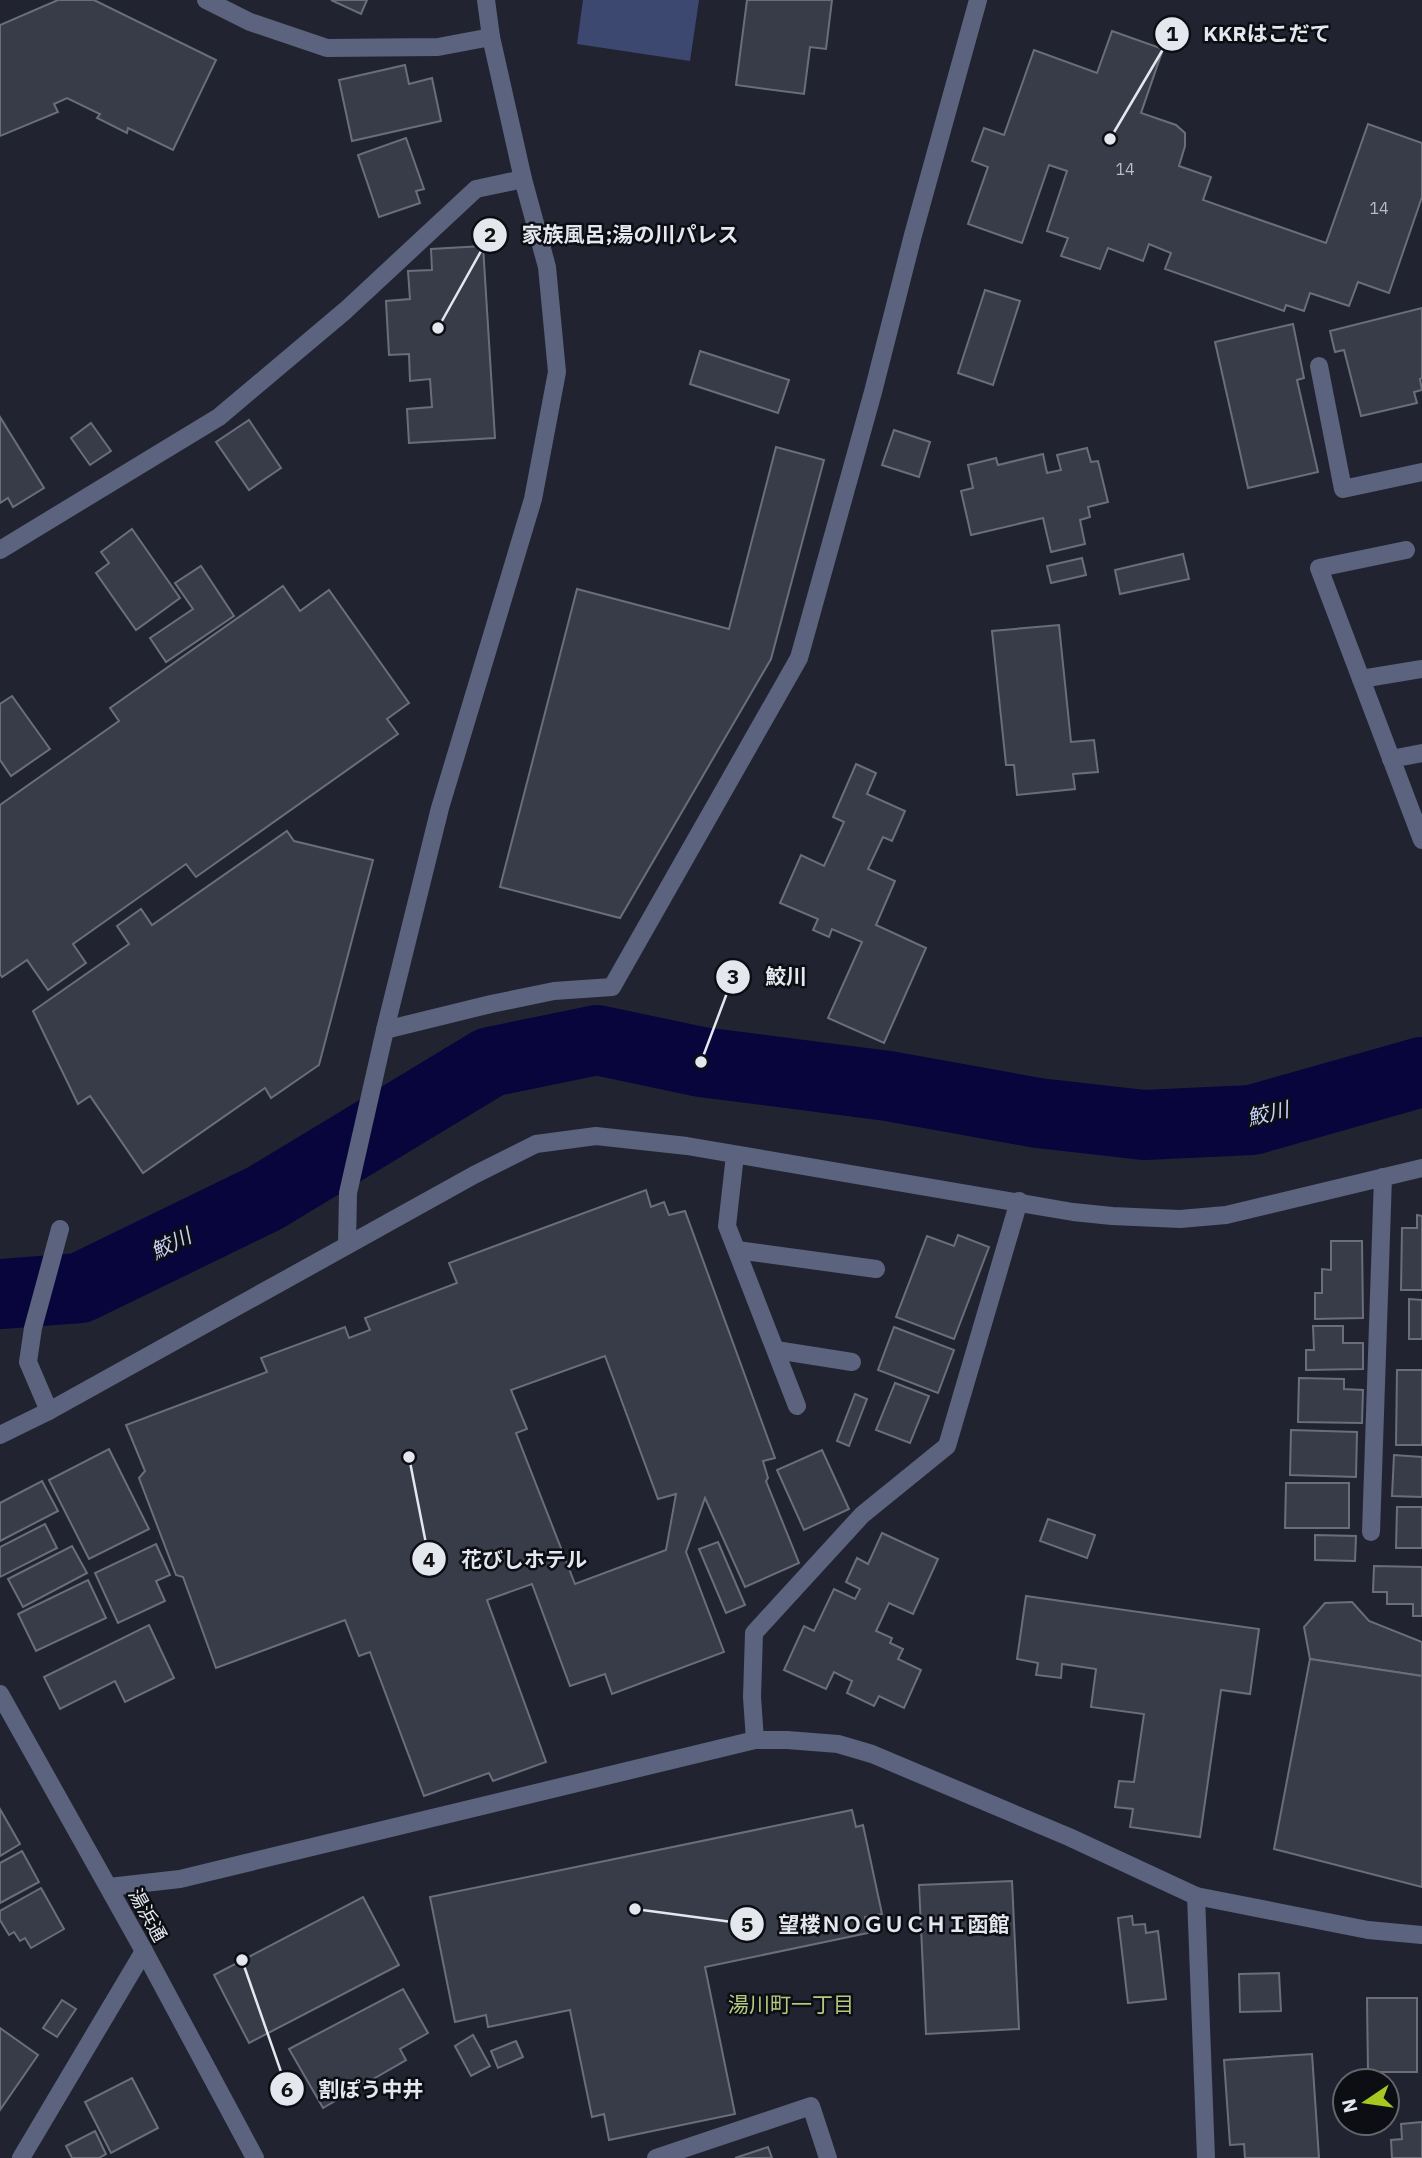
<svg xmlns="http://www.w3.org/2000/svg" width="1422" height="2158" font-family="'IBM Plex Sans','Noto Sans JP',sans-serif">
<style>
.green{fill:#3d4870}
.lines{fill:none;stroke-linecap:round;stroke-linejoin:round}
.river{stroke:#07053c;stroke-width:70}
.building{fill:#383c49;stroke:#6a6e7c;stroke-width:2;fill-rule:evenodd}
.minor{stroke:#5b637e;stroke-width:18}
.labels{text-anchor:middle;stroke-width:5;stroke-linejoin:round;paint-order:stroke}
.number-label{font-size:16px;fill:#babcc6}
.street-label{font-size:19px;fill:#e5e7ef;stroke:#0c0e13}
.water-label{font-size:21px;font-style:italic;fill:#c5d0f4;stroke:#0c0e13}
.neighbourhood-label{font-size:21px;fill:#b5ca80;stroke:#0c0e13}
.leader{fill:none;stroke:#e5e7ef;stroke-width:2.5}
.callout-dot{fill:#e5e7ef;stroke:#0c0e13;stroke-width:2.5}
.mark-label{font-size:21px;text-anchor:middle;font-weight:bold;fill:#111}
.callout-label{font-size:21px;text-anchor:middle;font-weight:bold;fill:#e5e7ef;stroke:#0c0e13;stroke-width:5;stroke-linejoin:round;paint-order:stroke}
</style>
<rect width="100%" height="100%" fill="#212430"/>
<path class="green" d="M583 0H699L690 61 577 44Z"/>
<g class="lines">
<path class="river" d="M0 1294 80 1288 265 1198 490 1062 597 1040 701 1062 888 1086 1038 1113 1144 1125 1252 1120 1422 1072"/>
</g>
<g class="building">
<path d="M58 0H94L216 60 173 150 128 128 127 133 97 118 100 114 67 98 54 104 58 112 0 136V25Z"/>
<path d="M331 0H367L361 14Z"/>
<path d="M747 0H832L826 49 810 47 804 94 736 85Z"/>
<path d="M1112 31 1163 49 1141 113 1176 125 1185 133V146L1179 166 1211 177 1203 200 1326 243 1368 124 1422 143V197L1389 293 1358 282 1349 306 1310 293 1304 311 1286 305 1284 311 1165 269 1171 253 1149 244 1143 261 1108 248 1100 269 1061 256 1068 238 1047 231 1067 171 1049 165 1022 243 968 224 988 167 972 161 984 128 1004 135 1034 50 1097 73Z"/>
<path d="M405 65 409 84 432 78 441 121 352 141 339 80Z"/>
<path d="M406 138 424 189 416 191 420 203 379 217 358 155Z"/>
<path d="M483 246 495 438 409 443 407 409 432 407 430 379 410 381 409 354 389 355 386 301 410 299 408 271 432 270 431 249Z"/>
<path d="M985 290 1020 301 993 385 958 373Z"/>
<path d="M1422 308V378L1420 379 1422 390 1414 392 1417 403 1361 416 1344 350 1335 352 1330 331Z"/>
<path d="M1293 324 1304 378 1297 380 1318 472 1248 488 1215 342Z"/>
<path d="M700 351 789 380 778 413 690 384Z"/>
<path d="M0 417 44 488 13 507 8 498 0 503Z"/>
<path d="M249 420 281 468 249 490 216 442Z"/>
<path d="M91 423 111 451 90 465 71 438Z"/>
<path d="M894 430 930 442 919 477 882 465Z"/>
<path d="M776 447 824 460 771 659 620 918 500 887 577 589 729 629Z"/>
<path d="M1087 448 1091 462 1098 461 1108 502 1088 507 1090 517 1080 520 1085 544 1051 552 1043 518 971 535 961 491 973 488 968 465 996 458 998 465 1043 454 1047 473 1061 470 1057 455Z"/>
<path d="M132 529 180 598 136 630 96 573 109 563 101 552Z"/>
<path d="M1183 554 1189 579 1120 594 1115 570Z"/>
<path d="M1082 558 1086 575 1051 583 1047 566Z"/>
<path d="M201 566 234 616 166 662 150 638 193 609 175 583Z"/>
<path d="M283 586 300 611 329 590 409 703 387 719 398 734 196 877 186 864 73 944 86 963 48 990 27 960 2 977 0 974V805L119 721 110 708Z"/>
<path d="M1059 625 1071 742 1094 740 1098 772 1073 774 1075 789 1017 795 1014 765H1006L992 631Z"/>
<path d="M12 696 50 749 11 776 0 760V704Z"/>
<path d="M856 764 876 773 867 794 905 811 892 841 883 837 868 869 895 881 876 925 926 948 884 1043 828 1018 862 942 832 929 829 937 813 930 818 919 780 903 801 855 824 866 844 822 833 817Z"/>
<path d="M287 831 294 841 373 860 319 1065 271 1098 265 1088 143 1173 90 1096 78 1104 33 1011 129 944 117 926 141 909 152 925Z"/>
<path d="M646 1190 651 1207 664 1202 669 1215 685 1211 775 1458 763 1461 768 1478 766 1481 799 1563 745 1587 705 1498 686 1552 724 1652 612 1694 605 1674 570 1686 532 1584 487 1600 546 1762 493 1781 489 1773 424 1796 370 1652 359 1656 345 1620 216 1668 183 1577 176 1575 139 1478 145 1471 126 1425 267 1372 261 1358 345 1327 349 1338 370 1330 365 1318 457 1283 449 1263ZM605 1356 658 1499 676 1494 666 1550 575 1584 516 1433 527 1429 511 1390Z"/>
<path d="M1417 1215 1422 1216V1290H1401L1402 1228H1417Z"/>
<path d="M958 1235 989 1247 954 1339 896 1317 927 1236 954 1246Z"/>
<path d="M1331 1241H1362L1363 1318 1315 1319V1293H1322V1269L1331 1270Z"/>
<path d="M1409 1299 1422 1300V1339H1409Z"/>
<path d="M1313 1326H1343V1343H1363V1369L1306 1370V1350H1314Z"/>
<path d="M894 1327 954 1350 938 1393 878 1370Z"/>
<path d="M1397 1370H1422V1445H1396Z"/>
<path d="M1299 1378 1344 1379V1389L1363 1390 1362 1423 1298 1422Z"/>
<path d="M895 1383 929 1396 910 1443 876 1430Z"/>
<path d="M855 1394 867 1399 849 1446 837 1441Z"/>
<path d="M1291 1430 1357 1432 1356 1477 1290 1475Z"/>
<path d="M109 1449 149 1529 89 1559 49 1480Z"/>
<path d="M822 1450 849 1509 804 1530 777 1470Z"/>
<path d="M1394 1455 1422 1457V1497L1392 1496Z"/>
<path d="M42 1481 58 1511 0 1541V1503Z"/>
<path d="M1286 1483H1349V1528H1285Z"/>
<path d="M1397 1507H1422V1548H1396Z"/>
<path d="M1048 1519 1095 1535 1087 1558 1040 1541Z"/>
<path d="M45 1524 57 1548 0 1577V1547Z"/>
<path d="M882 1533 938 1559 913 1614 889 1603 876 1631 892 1638 890 1643 903 1649 898 1659 921 1670 904 1708 879 1696 874 1706 847 1693 852 1681 834 1672 826 1689 784 1670 804 1626 814 1631 834 1589 855 1599 860 1589 846 1582 857 1558 868 1564Z"/>
<path d="M1315 1535 1356 1536 1355 1561 1315 1560Z"/>
<path d="M718 1542 745 1605 726 1613 699 1549Z"/>
<path d="M156 1544 170 1575 156 1581 165 1601 118 1623 95 1573Z"/>
<path d="M72 1546 87 1573 23 1607 8 1579Z"/>
<path d="M1374 1566 1422 1567V1616H1413V1604H1387V1592H1373Z"/>
<path d="M88 1580 106 1618 36 1651 18 1614Z"/>
<path d="M1026 1596 1259 1629 1250 1694 1221 1690 1200 1837 1130 1827 1133 1809 1115 1807 1119 1781 1134 1782 1144 1714 1091 1707 1096 1669 1062 1664 1061 1678 1036 1675 1038 1663 1017 1659Z"/>
<path d="M1352 1602 1369 1621 1422 1642V1676L1310 1659 1304 1627 1325 1603Z"/>
<path d="M149 1625 174 1678 125 1702 115 1681 60 1709 44 1677Z"/>
<path d="M1310 1659 1422 1676V1887L1274 1849Z"/>
<path d="M0 1809 20 1844 0 1856Z"/>
<path d="M852 1810 856 1827 863 1825 882 1914 865 1917 868 1933 705 1967 735 2114 609 2140 604 2114 592 2117 570 2010 488 2027 486 2015 455 2022 430 1897Z"/>
<path d="M22 1851 39 1882 0 1903V1863Z"/>
<path d="M1012 1881 1019 2029 926 2034 919 1885Z"/>
<path d="M41 1888 64 1929 31 1948 25 1938 20 1941 14 1932 9 1935 0 1920V1911Z"/>
<path d="M363 1897 399 1965 249 2043 214 1975Z"/>
<path d="M1132 1916 1133 1925 1145 1924 1146 1933 1158 1931 1166 1999 1128 2003 1118 1918Z"/>
<path d="M1279 1973 1281 2011 1240 2012 1239 1974Z"/>
<path d="M403 1989 428 2033 400 2049 406 2060 323 2108 289 2049Z"/>
<path d="M1367 1998H1417V2072H1368Z"/>
<path d="M62 2000 76 2009 57 2037 43 2028Z"/>
<path d="M0 2028 38 2055 0 2110Z"/>
<path d="M473 2035 490 2066 471 2076 455 2046Z"/>
<path d="M516 2041 523 2057 498 2068 491 2051Z"/>
<path d="M1312 2054 1319 2158H1245L1244 2144 1230 2145 1224 2060Z"/>
<path d="M132 2078 158 2128 111 2153 85 2102Z"/>
<path d="M1422 2122V2158H1392L1391 2140 1402 2139 1401 2124Z"/>
<path d="M95 2131 106 2154 99 2158H72L66 2146Z"/>
<path d="M768 2147 772 2158H735Z"/>
</g>
<g class="lines">
<g class="minor">
<path d="M206 0 250 22 327 48 438 47 491 37"/>
<path d="M1319 366 1343 489 1422 472"/>
<path d="M0 550 219 417 346 310 476 189 523 179"/>
<path d="M1406 550 1319 568 1422 840"/>
<path d="M1361 679 1422 669"/>
<path d="M1391 759 1422 753"/>
<path d="M385 1030 491 1004 554 991 612 987 799 658 873 392 913 235 978 0"/>
<path d="M735 1155 727 1226 797 1406"/>
<path d="M347 1245 348 1193 385 1030 440 808 533 499 557 372 547 267 523 179 491 37 486 0"/>
<path d="M737 1250 876 1269"/>
<path d="M776 1350 852 1362"/>
<path d="M49 1411 28 1362 33 1328 60 1229"/>
<path d="M0 1435 49 1411 474 1175 536 1144 596 1136 687 1146 1073 1212 1112 1216 1180 1219 1226 1215 1422 1168"/>
<path d="M1371 1532 1383 1177"/>
<path d="M0 1694 144 1951 255 2158"/>
<path d="M755 1740 752 1697 754 1633 862 1515 947 1446 1019 1201"/>
<path d="M109 1887 180 1879 755 1740H787L838 1744 872 1754 1069 1837 1196 1896 1368 1930 1422 1935"/>
<path d="M1196 1896 1206 2158"/>
<path d="M21 2158 144 1951"/>
<path d="M656 2158 811 2106 828 2158"/>
</g>
</g>
<g class="labels">
<g class="number-label">
<text x="1125" y="175">14</text>
<text x="1379" y="214">14</text>
</g>
<g class="street-label">
<text transform="translate(148 1915) rotate(61)" y="7">湯浜通</text>
</g>
<g class="water-label">
<text transform="translate(1268 1114) rotate(-13)" y="7">鮫川</text>
<text transform="translate(171 1244) rotate(-26)" y="7">鮫川</text>
</g>
<g class="neighbourhood-label">
<text x="791" y="2012">湯川町一丁目</text>
</g>
</g>
<path class="leader" d="M1110 139L1172 34M438 328L490 235M701 1062L733 977M409 1457L429 1559M635 1909L747 1924M242 1960L287 2089"/>
<g class="callout-dot">
<circle cx="1110" cy="139" r="7"/>
<circle cx="438" cy="328" r="7"/>
<circle cx="701" cy="1062" r="7"/>
<circle cx="409" cy="1457" r="7"/>
<circle cx="635" cy="1909" r="7"/>
<circle cx="242" cy="1960" r="7"/>
<circle cx="1172" cy="34" r="18"/>
<circle cx="490" cy="235" r="18"/>
<circle cx="733" cy="977" r="18"/>
<circle cx="429" cy="1559" r="18"/>
<circle cx="747" cy="1924" r="18"/>
<circle cx="287" cy="2089" r="18"/>
</g>
<g class="mark-label">
<text x="1172" y="41">1</text>
<text x="490" y="242">2</text>
<text x="733" y="984">3</text>
<text x="429" y="1567">4</text>
<text x="747" y="1932">5</text>
<text x="287" y="2097">6</text>
</g>
<g class="callout-label">
<text x="1267" y="41">KKRはこだて</text>
<text x="630" y="242">家族風呂;湯の川パレス</text>
<text x="786" y="984">鮫川</text>
<text x="524" y="1567">花びしホテル</text>
<text x="894" y="1932">望楼ＮＯＧＵＣＨＩ函館</text>
<text x="371" y="2097">割ぽう中井</text>
</g>
<g transform="translate(1366 2102) rotate(257)"><circle r="33" fill="#0c0e13" stroke="#63656b" stroke-width="2"/>
<path d="M0-5L12 26L0 18L-12 26Z" fill="#a6c821"/>
<text y="-10" font-size="19" font-weight="bold" text-anchor="middle" fill="#e5e7ef">N</text>
</g>
</svg>
